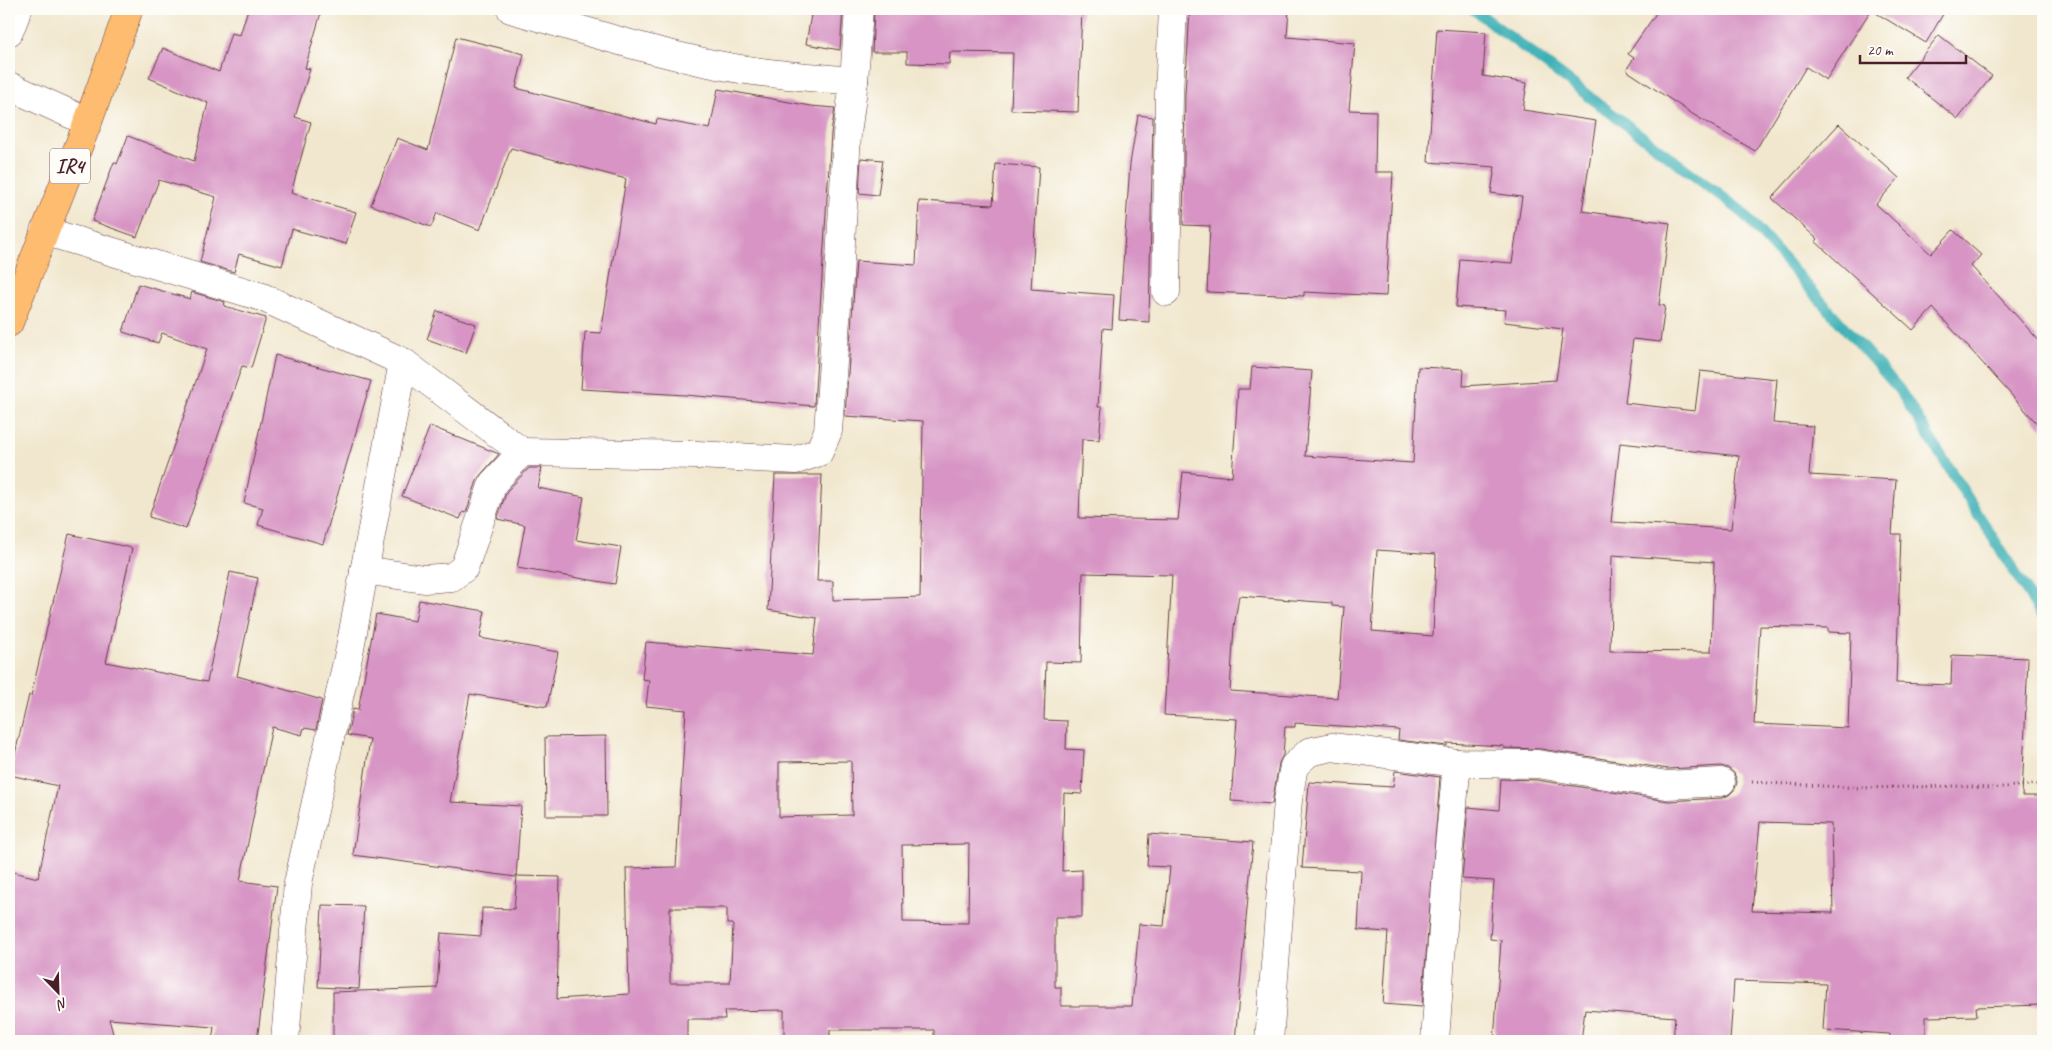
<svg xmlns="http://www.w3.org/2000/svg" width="2052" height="1050" font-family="Caveat,sans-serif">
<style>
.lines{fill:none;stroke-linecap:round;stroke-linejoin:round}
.stream{stroke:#3eb0b6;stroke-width:11}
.building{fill:#d794c4;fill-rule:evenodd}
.street-casing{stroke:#633d43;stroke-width:29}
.primary-casing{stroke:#633d43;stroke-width:29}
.path{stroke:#633d43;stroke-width:3;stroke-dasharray:1 4;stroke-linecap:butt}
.street{stroke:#fff;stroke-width:28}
.primary{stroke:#febc70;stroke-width:28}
.labels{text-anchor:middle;stroke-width:4;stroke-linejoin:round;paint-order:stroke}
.shield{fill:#fdfcf7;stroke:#806168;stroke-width:1}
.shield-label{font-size:20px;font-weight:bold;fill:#4a1f2b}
</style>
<rect width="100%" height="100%" fill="#fdfcf7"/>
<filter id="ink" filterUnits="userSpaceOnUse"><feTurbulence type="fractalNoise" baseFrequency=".02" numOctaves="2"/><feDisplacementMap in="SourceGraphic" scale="10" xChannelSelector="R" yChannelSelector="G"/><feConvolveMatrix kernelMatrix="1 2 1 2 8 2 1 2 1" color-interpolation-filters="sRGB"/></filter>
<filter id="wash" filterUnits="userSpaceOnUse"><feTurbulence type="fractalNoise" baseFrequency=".0096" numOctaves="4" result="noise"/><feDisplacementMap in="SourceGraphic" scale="20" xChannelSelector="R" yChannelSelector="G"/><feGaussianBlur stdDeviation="1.12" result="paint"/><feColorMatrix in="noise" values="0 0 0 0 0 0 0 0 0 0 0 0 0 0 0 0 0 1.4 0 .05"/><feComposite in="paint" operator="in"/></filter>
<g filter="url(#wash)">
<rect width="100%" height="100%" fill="#f1e7ce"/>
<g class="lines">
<path class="stream" d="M1473 9 1741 211 1899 389 2043 617"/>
</g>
<g id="blocks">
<g class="building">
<path d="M248 9H322L305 68 310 69 295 117 311 122 291 193 356 212 346 244 292 229 282 266 239 254 234 272 200 262 216 197 159 180 137 237 92 221 114 162 117 164 128 136 194 161 208 103 149 78 163 48 219 72 231 33 240 35Z"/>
<path d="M812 9H843L840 50 806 44Z"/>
<path d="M874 9H1082L1078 112 1011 110 1013 53 950 52 949 64 907 63V52H872Z"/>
<path d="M1190 9H1289L1287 37 1355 43 1349 110 1376 111 1375 172H1393L1386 296 1304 292V296L1207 292 1210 226 1183 225 1185 94Z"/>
<path d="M1659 9H1946L1926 43 1871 10 1826 80 1806 67 1755 151 1694 115 1626 70 1634 58 1628 54Z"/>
<path d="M1437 29 1486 32 1483 76 1527 83 1523 110 1596 121 1582 211 1670 223 1659 305 1665 306 1660 342 1633 339 1625 403 1695 411 1700 371 1777 379 1773 423 1813 426 1809 475 1896 480 1892 534H1901L1896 683 1951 685 1952 655 2028 658 2022 796H2043V1005L1976 1007 1977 1016 1926 1017V1040L1890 1039V1034L1823 1030 1826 984 1734 981 1730 1041H1673L1675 1017 1585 1010 1581 1041H1494L1501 940 1490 939 1494 881 1462 879 1468 807 1499 810 1501 779 1537 780 1668 801 1722 798 1729 795 1735 789 1737 782 1734 773 1728 768 1721 766 1668 769 1541 749 1504 748V746L1447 743V746L1398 740 1399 730 1295 723V727H1285L1283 755 1279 763 1272 804 1231 801 1237 719 1164 715 1172 575 1083 573 1081 663 1046 662 1044 720 1067 721 1066 749 1084 750 1082 794 1064 793 1062 871 1082 870V917H1055V987H1061V1006H1132L1139 924 1164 926 1170 867 1147 866 1149 834 1253 842 1235 1041H1144L1129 1040V1038L1061 1037V1041H934V1030H830V1041H784V1010L724 1011 725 1019H687V1041H333V992L437 988 441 933 481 936 482 908 514 909 517 876 560 877 557 999 629 994 626 868 676 867 686 710 646 706 649 680 642 679 646 642 813 655 817 618 768 610 775 475H822L817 581H833V600L920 597 923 421 845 416 856 261 916 265 919 201 993 205 996 164 1039 167 1031 289 1114 295 1112 329 1103 328 1098 407H1102L1099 440 1082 439 1079 518 1178 520 1183 472 1232 477 1238 389H1250L1252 367 1312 371 1305 456 1413 463 1418 367 1464 369 1463 386 1556 380 1563 329 1504 322 1506 310 1456 307 1460 259 1512 263 1522 197 1491 193 1495 167 1428 162ZM1620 443 1739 456 1731 529 1611 522ZM1377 550 1436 554 1433 636 1372 631ZM1612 555 1714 562 1711 652 1610 651ZM1239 596 1332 603V606L1344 607 1337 698 1230 691 1234 627ZM1760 626 1828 628V632L1851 633 1848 728 1754 724ZM851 761 852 815 779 817V762ZM1760 822 1831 824 1833 913 1752 911ZM969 844 968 923 903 922 902 845ZM670 908H727V924H733L730 983H670Z"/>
<path d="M1939 35 1992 76 1958 119 1905 77Z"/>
<path d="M456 37 524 54 516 88 656 124 657 119 710 129 718 89 811 106 835 108 831 133 814 406 685 395 581 389 585 332 601 333 626 179 511 148 480 230 437 213 431 227 371 205 397 138 428 150Z"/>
<path d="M1138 115 1153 117 1149 322 1119 320 1130 164Z"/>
<path d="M1839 124 1899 178 1876 204 1931 254 1953 230 1981 255 1971 266 2043 345V430L1933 308 1913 330 1815 241 1817 239 1772 198Z"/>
<path d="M861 158 883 160 878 195 859 193Z"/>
<path d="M138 284 190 299 192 292 225 302 224 306 266 318 251 368 242 366 186 529 149 517 207 349 162 333 158 343 123 332Z"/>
<path d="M437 311 476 324 466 353 427 339Z"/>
<path d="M275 355 371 381 323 544 258 525 263 508 244 503Z"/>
<path d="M430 426 499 454 478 478 466 513 463 512 460 519 402 496Z"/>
<path d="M529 468H542L538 488 584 497 576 540 621 547 615 584 517 568 525 525 497 519 507 491Z"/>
<path d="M69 534 132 548 106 662 207 682 230 572 258 578 237 676 322 700 316 730 304 728 302 735 272 727 240 881 277 886 257 1041H212L214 1027 109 1019 115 1041H9V871L38 878 58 786 10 775 29 695 31 696Z"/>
<path d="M419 600 485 611 480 638 558 652 547 707 470 694 450 802 521 806 516 877 353 855 370 739 347 735 353 709 358 710 376 614 415 621Z"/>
<path d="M606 736 607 816H546L545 737Z"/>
<path d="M1395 771 1440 777 1422 1007 1383 1004 1388 932 1358 930 1361 871 1302 868 1309 782 1393 787Z"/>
<path d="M322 905 364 906 359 989 318 987Z"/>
</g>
</g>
</g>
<g filter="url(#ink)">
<use href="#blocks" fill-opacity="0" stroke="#633d43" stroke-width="1"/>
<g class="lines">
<g class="street-casing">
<g id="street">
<path d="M511 9C579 29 648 51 718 65 762 74 809 77 854 81"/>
<path d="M9 32 18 9"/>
<path d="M9 86 88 122"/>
<path d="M44 231 262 297 403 362 522 452"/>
<path d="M1166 292 1169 94 1173 9"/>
<path d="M364 570 424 579 452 577 464 568 493 483 522 452 697 455 796 460 819 452 828 431 839 278 847 134 854 81 859 9"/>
<path d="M285 1041 298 883 350 648 403 362"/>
<path d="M1269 1041 1288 800 1294 766 1309 752 1332 747 1457 763 1538 764 1667 785 1721 782"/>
<path d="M1435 1041 1448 856 1457 763"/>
</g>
</g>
<g class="primary-casing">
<path id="primary" d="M9 323 88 122 129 9"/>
</g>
<path class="path" d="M1752 782 1860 788 1955 786 1990 788 2043 784"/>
<use href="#street" class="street"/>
<use href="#primary" class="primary"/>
</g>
</g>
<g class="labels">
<rect class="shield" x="50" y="148.5" width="40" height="35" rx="4"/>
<g class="shield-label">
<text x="70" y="173">IR4</text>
</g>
</g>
<rect width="2052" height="1050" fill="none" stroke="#fdfcf7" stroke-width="30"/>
<g transform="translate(58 992) rotate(157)" stroke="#fdfcf7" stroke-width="4" paint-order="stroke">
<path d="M0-4L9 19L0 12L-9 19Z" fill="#4a1f2b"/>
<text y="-8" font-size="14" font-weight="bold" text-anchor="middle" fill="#4a1f2b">N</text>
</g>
<path d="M1860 55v8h106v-8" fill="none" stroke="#4a1f2b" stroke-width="2.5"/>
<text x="1867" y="55" font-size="15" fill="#4a1f2b" stroke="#fdfcf7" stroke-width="4" paint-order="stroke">20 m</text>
</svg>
